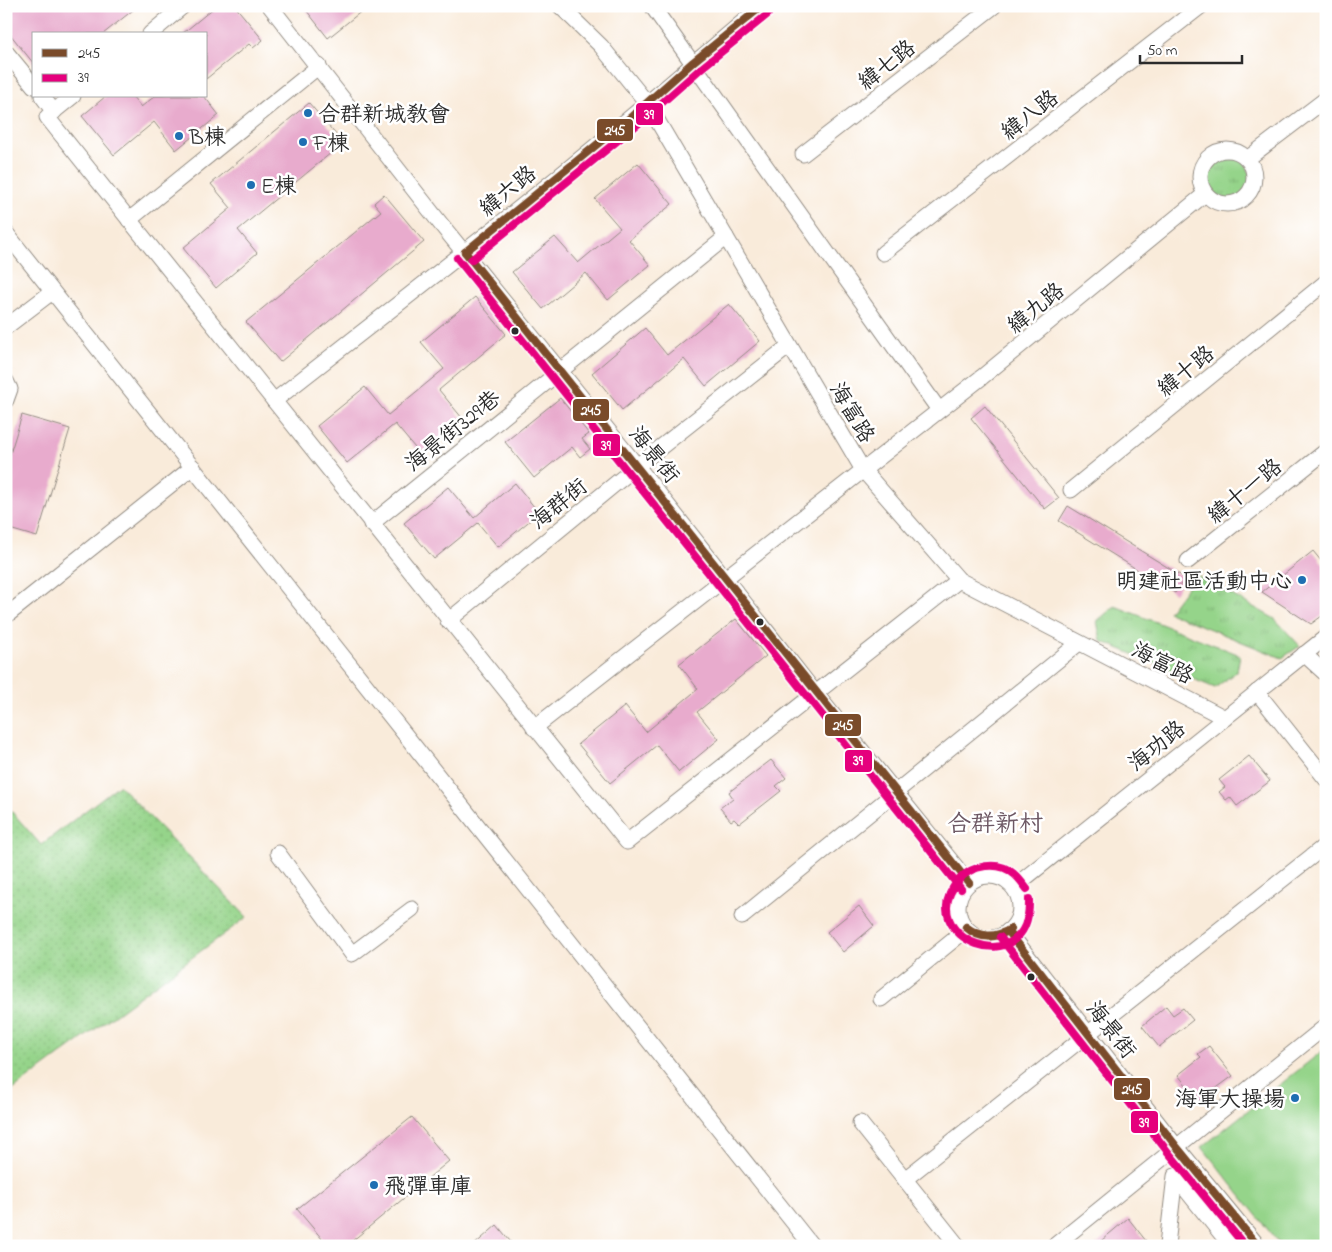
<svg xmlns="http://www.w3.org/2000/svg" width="1332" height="1252" font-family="'Indie Flower','LXGW WenKai TC',sans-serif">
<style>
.grass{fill:url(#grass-dots);stroke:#60805a}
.park{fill:url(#park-tufts);stroke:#60805a}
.pitch{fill:#95d48a;stroke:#60805a}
.building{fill:#e8abcd}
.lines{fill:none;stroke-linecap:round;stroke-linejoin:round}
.street-casing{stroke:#928b82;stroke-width:17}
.street{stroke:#fff;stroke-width:15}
.bus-1-casing{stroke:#fff;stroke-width:11}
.bus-2-casing{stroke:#fff;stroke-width:11}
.bus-1{stroke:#7a4b2a;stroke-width:8}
.bus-2{stroke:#e5007d;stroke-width:8}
.poi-dot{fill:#1f6fb2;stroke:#fff;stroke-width:2}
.bus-dot{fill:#2b2b2b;stroke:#fff;stroke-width:2}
.labels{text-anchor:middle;stroke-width:5;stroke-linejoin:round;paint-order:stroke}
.street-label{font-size:22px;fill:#2b2b2b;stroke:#fff}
.poi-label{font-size:22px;fill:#2b2b2b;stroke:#fff;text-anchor:start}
.neighbourhood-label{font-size:24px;fill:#6d5864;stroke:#fff}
.line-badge{stroke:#fff;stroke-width:2}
.badge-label{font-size:14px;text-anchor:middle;font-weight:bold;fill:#fff}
</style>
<defs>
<pattern id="grass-dots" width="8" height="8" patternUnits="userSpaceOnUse" patternTransform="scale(1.25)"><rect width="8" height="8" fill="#95d48a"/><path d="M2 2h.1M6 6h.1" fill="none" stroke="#81b677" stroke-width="1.8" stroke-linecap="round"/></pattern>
<pattern id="park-tufts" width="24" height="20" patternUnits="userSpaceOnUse" patternTransform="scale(1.25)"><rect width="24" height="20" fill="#95d48a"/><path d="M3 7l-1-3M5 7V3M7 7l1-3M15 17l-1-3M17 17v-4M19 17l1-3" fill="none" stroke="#81b677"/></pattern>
</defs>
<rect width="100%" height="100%" fill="#fff"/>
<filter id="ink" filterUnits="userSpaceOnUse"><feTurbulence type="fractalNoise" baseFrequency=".02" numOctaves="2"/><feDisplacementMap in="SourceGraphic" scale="10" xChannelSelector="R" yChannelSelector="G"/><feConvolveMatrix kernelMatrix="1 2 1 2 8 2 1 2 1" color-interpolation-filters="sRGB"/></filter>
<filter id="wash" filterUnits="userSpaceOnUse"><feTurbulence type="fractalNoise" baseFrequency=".0096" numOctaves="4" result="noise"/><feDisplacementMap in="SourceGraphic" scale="20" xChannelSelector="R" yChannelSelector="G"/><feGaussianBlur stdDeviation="1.12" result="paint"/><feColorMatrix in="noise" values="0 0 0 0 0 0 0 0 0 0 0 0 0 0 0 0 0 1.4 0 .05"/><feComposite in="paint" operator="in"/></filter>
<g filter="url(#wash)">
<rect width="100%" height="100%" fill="#f9ebda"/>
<path class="grass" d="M119 785 247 917 6 1095V805L41 845Z"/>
<g class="park">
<circle cx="1227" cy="178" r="23"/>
<path d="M1196 575 1275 619 1300 646 1282 658 1168 612Z"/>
<path d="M1115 606 1240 655 1237 671 1215 688 1101 641 1097 621Z"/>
</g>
<path class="pitch" d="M1326 1048V1246H1281L1202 1147Z"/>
<g id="blocks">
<g class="building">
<path d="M6 6H138L103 34H34V64L6 29Z"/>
<path d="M216 6H235L263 40 253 48 249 44 206 79V34H182Z"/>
<path d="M303 6H368L328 38Z"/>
<path d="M106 96H132L141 107 155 96H204L219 115 176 150 154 122 114 155 82 116Z"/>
<path d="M309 103 343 143 238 230 257 253 216 288 183 248 231 208 211 184Z"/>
<path d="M638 163 672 204 629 240 650 265 608 300 586 273 543 309 512 272 555 237 578 263 620 228 595 199Z"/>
<path d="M384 194 424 242 280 362 246 322 381 211 374 203Z"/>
<path d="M475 297 506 334 439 390 463 419 420 454 395 424 347 463 317 426 365 387 388 415 444 369 421 342Z"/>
<path d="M729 304 760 341 706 386 684 359 622 410 592 373 645 328 667 355Z"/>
<path d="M560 398 589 434 582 439 590 449 580 457 572 447 534 478 505 442Z"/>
<path d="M985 406 1059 498 1045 509 971 418Z"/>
<path d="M22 415 70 429 37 537 6 528V467Z"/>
<path d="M515 483 539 513 498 547 478 523 434 559 404 523 448 487 474 518Z"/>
<path d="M1068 506 1185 578 1175 593 1059 521Z"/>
<path d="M1313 551 1326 567V613L1311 624 1262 592Z"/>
<path d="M736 619 766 656 697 712 719 739 679 772 657 745 610 783 578 744 625 706 646 732 698 689 679 664Z"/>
<path d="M1249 756 1270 781 1237 806 1230 797 1226 800 1219 792 1225 787 1219 780Z"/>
<path d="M771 760 786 778 776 786 781 791 739 824 734 819 731 821 720 808 733 798 729 792Z"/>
<path d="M859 906 874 926 843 952 827 932Z"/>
<path d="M1166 1006 1173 1015 1183 1008 1193 1020 1159 1047 1142 1026Z"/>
<path d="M1209 1046 1233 1076 1199 1101 1178 1075 1201 1057 1198 1054Z"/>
<path d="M412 1117 449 1161 346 1246H328L297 1209Z"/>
<path d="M1128 1218 1150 1246H1095Z"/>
<path d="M497 1225 514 1246H473Z"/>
</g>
</g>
</g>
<g filter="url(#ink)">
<use href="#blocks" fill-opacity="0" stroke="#928b82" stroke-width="1"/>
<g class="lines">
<g class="street-casing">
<g id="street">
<path d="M270 6 440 223 637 466 816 694 969 883"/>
<path d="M560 6 601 46 647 103 863 470 959 580 1225 718"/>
<path d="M652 6 939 410"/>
<path d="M150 34 183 6"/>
<path d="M6 52 34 86"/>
<path d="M42 96 54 112"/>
<path d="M73 96 47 117 627 842 959 580"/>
<circle cx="1227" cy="177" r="27"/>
<path d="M803 154 994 6"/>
<path d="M1247 159 1326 99"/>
<path d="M129 220 319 66"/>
<path d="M6 233 812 1246"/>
<path d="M883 253 1201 6"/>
<path d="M6 327 52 292"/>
<path d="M6 381 10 389 6 400"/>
<path d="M274 401C394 307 515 214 632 116 676 80 718 42 762 6"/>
<path d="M1071 490 1326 282"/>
<path d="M371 524 726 237"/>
<path d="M1188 561 1326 451"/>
<path d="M6 616 193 467"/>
<path d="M448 621 637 466 789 346"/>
<path d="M1304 654 1326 674"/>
<path d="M1257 692 1326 779"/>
<path d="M534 728 982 377 1205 194"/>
<path d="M278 853 352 954 412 909"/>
<circle cx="989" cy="907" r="31"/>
<path d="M1014 887 1326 637"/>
<path d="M742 917 1079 643"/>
<path d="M1008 931 1176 1146 1258 1246"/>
<path d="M881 999 967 929"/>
<path d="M860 1123 958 1246"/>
<path d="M905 1179 1326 845"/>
<path d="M1054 1246 1326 1026"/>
<path d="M1169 1246 1167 1245 1175 1176 1231 1246"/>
</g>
</g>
<use href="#street" class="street"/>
<g class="bus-1-casing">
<g id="bus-1">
<path d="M465 252 969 883"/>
<path d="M465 252 632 116 693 62 762 6"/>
<path d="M966 927C981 938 995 938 1011 929"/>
<path d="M966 927C979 940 997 939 1011 929"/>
<path d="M1008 931 1176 1146 1258 1246"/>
</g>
</g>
<g class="bus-2-casing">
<g id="bus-2">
<path d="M457 258 961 889"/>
<path d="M471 260 638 124 699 70 768 14"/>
<path d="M1027 889C1023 884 1019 878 1014 874 999 860 971 865 959 880 909 937 1032 987 1029 899"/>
<path d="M1000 937 1168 1152 1245 1246"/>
</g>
</g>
<use href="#bus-1" class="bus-1"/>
<use href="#bus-2" class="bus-2"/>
</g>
</g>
<g class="poi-dot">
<circle cx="308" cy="113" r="5"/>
<circle cx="179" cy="136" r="5"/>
<circle cx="303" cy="142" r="5"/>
<circle cx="251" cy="185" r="5"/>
<circle cx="1302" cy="580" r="5"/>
<circle cx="1295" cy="1098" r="5"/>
<circle cx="374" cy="1185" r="5"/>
</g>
<g class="bus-dot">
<circle cx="515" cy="331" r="4.5"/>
<circle cx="760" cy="622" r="4.5"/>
<circle cx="1031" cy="977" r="4.5"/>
</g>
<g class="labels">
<g class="street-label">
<text transform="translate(886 64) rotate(-38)" y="8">緯七路</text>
<text transform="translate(1029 114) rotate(-38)" y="8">緯八路</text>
<text transform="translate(507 190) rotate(-39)" y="8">緯六路</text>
<text transform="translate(1035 307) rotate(-39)" y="8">緯九路</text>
<text transform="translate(1185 370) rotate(-39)" y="8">緯十路</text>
<text transform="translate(853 412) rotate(59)" y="8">海富路</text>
<text transform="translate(452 430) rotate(-39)" y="8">海景街329巷</text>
<text transform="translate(655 454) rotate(51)" y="8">海景街</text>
<text transform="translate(1244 490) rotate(-39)" y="8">緯十一路</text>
<text transform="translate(558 503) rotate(-39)" y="8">海群街</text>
<text transform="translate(1163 662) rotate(27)" y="8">海富路</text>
<text transform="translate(1156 745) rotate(-39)" y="8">海功路</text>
<text transform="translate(1112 1029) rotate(52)" y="8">海景街</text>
</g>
<g class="poi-label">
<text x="318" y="121">合群新城教會</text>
<text x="189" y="144">B棟</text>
<text x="313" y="150">F棟</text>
<text x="261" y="193">E棟</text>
<text x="1292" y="588" text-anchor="end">明建社區活動中心</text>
<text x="1285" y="1106" text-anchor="end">海軍大操場</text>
<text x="384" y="1193">飛彈車庫</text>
</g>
<g class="neighbourhood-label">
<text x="995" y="831">合群新村</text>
</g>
</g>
<g class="line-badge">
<rect x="635" y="102" width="29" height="24" rx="5" fill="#e5007d"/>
<rect x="596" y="118" width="38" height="24" rx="5" fill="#7a4b2a"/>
<rect x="572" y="398" width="38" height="24" rx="5" fill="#7a4b2a"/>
<rect x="592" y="433" width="29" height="24" rx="5" fill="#e5007d"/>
<rect x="824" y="713" width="38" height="24" rx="5" fill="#7a4b2a"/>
<rect x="844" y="749" width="29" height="24" rx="5" fill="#e5007d"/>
<rect x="1113" y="1077" width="38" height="24" rx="5" fill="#7a4b2a"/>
<rect x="1130" y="1110" width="29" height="24" rx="5" fill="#e5007d"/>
</g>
<g class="badge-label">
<text x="649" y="119">39</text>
<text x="615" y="135">245</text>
<text x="591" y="415">245</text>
<text x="606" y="450">39</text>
<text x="843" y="730">245</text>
<text x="858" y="765">39</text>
<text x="1132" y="1094">245</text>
<text x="1144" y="1127">39</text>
</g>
<rect width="1332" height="1252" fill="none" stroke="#fff" stroke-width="25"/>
<rect x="32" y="32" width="175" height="65" fill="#ffffff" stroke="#aaaaaa"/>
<rect x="42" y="49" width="25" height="8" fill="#7a4b2a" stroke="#aaaaaa"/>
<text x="78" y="58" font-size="15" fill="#2b2b2b">245</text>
<rect x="42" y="74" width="25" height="8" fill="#e5007d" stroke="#aaaaaa"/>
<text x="78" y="82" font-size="15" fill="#2b2b2b">39</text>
<path d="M1140 55v8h102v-8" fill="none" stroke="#2b2b2b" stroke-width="2.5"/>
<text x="1147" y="55" font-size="15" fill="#2b2b2b" stroke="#ffffff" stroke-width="4" paint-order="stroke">50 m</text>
</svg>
